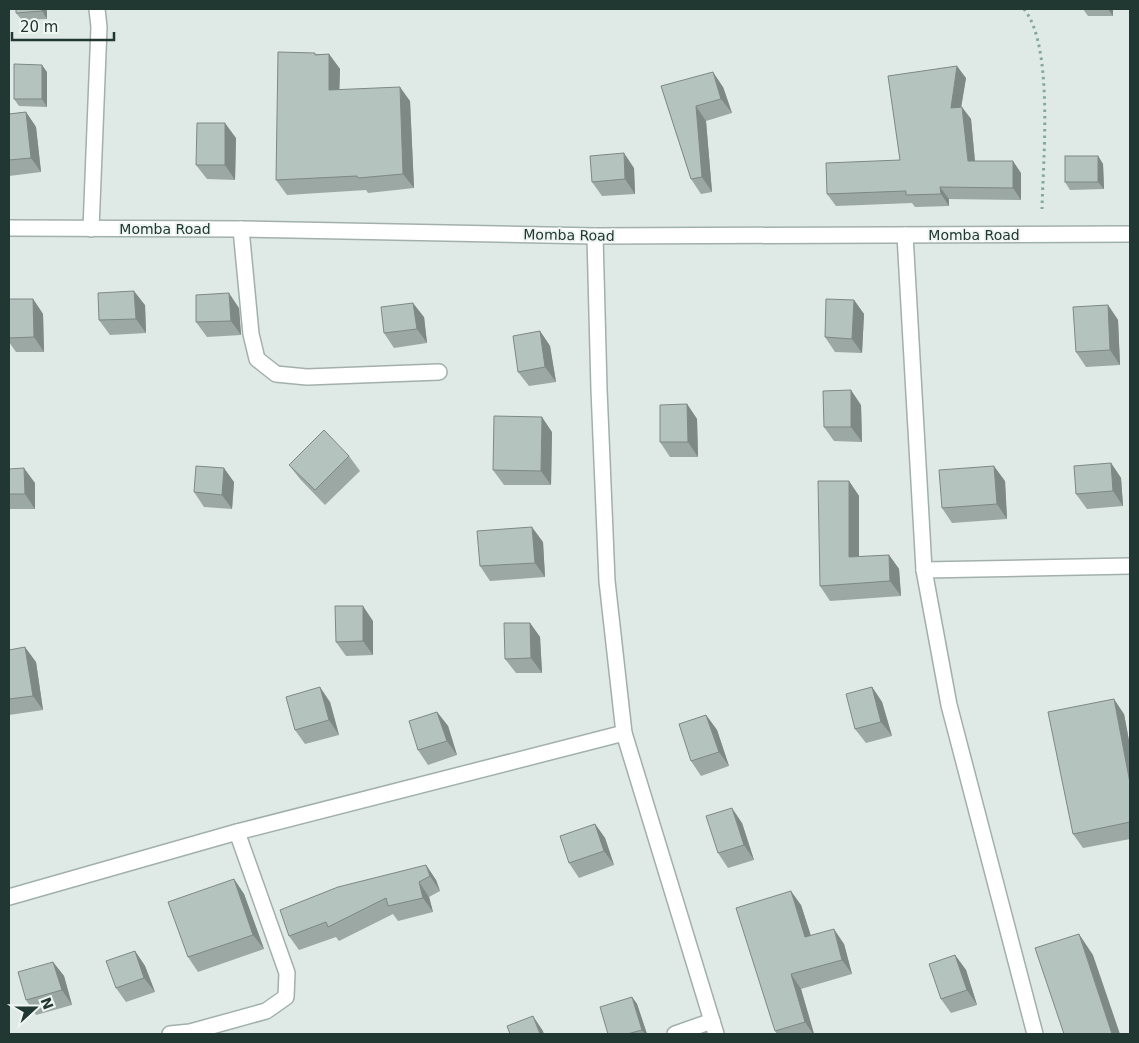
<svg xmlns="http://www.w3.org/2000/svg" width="1139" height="1043" font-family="'DejaVu Sans',sans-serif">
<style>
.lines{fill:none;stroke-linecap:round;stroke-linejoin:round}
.minor-casing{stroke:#a2b0ac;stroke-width:18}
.path{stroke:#81aa9f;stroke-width:3;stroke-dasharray:2.5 4;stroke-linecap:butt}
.minor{stroke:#fff;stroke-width:15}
.wall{fill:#9ba8a3}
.shaded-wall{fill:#7e8885}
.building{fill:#b4c3be;stroke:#7e8885}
.labels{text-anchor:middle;stroke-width:4;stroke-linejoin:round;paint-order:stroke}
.street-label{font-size:14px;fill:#213732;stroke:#eff6f2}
</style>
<rect width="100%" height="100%" fill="#dfe9e5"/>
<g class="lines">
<g class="minor-casing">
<g id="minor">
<path d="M9 228 241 229 595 236 1130 234"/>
<path d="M91 229 99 27 97 9"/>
<path d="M241 229 251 334 257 359 276 374 307 377 439 372"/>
<path d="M905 235 924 570 949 705 1035 1034"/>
<path d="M595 236 599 389 607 581 624 733 716 1034"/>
<path d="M924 570 1130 566"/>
<path d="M9 897 237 832 624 733"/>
<path d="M170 1034 190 1032 266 1011 286 997 287 973 237 832"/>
<path d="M675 1034 712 1021"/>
</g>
</g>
<path class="path" d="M1024 9C1054 46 1043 160 1042 209"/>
<use href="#minor" class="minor"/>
</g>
<g class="wall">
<path d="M47 9V19L22 20 16 13Z"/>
<path d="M1083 9H1113V16H1088Z"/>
<path d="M316 54H329L340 69 339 89 410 101 414 188 368 193 366 190 287 195 276 180Z"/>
<path d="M47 72V107L19 106 14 99Z"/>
<path d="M966 78 961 107 971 119 975 161 1021 173V200L949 199V206L915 207 912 203 836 206 827 194 900 160Z"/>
<path d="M661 86 723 87 732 113 706 121 712 192 701 194 691 179Z"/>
<path d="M26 112 36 127 41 172 9 176V114Z"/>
<path d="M236 138 235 180 207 179 196 165Z"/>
<path d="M1098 156 1103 164 1104 189 1070 190 1065 182Z"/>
<path d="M634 168 635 194 602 196 592 182Z"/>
<path d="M9 299H33L43 314 44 352H16L9 342Z"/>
<path d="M854 300 864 314 862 353 835 352 825 337Z"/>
<path d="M145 305 146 333 110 335 99 320Z"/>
<path d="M1108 305 1118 320 1120 365 1086 367 1076 352Z"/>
<path d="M239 308 241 335 207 337 196 322Z"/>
<path d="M424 317 427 343 394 348 384 333Z"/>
<path d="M540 331 550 346 556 382 529 386 518 372Z"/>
<path d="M687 404 697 419 698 457H670L660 442Z"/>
<path d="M861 405 862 442 834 441 824 427Z"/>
<path d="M552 432 551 485H504L493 470Z"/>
<path d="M349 456 360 471 325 505 300 479 289 465Z"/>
<path d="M1111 463 1121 478 1123 506 1087 509 1076 494Z"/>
<path d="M9 469 35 483V509H9Z"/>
<path d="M849 481 859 496V557L889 555 899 569 901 596 830 601 820 586Z"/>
<path d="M1005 481 1007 519 952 523 942 508Z"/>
<path d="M234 482 232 509 204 507 194 492Z"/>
<path d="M543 542 545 577 490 581 480 566Z"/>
<path d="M373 621V655L346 656 336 642Z"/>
<path d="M530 623 540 637 542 673H516L505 659Z"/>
<path d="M9 650 36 662 43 710 9 715Z"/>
<path d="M872 687 882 702 892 736 866 743 855 729Z"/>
<path d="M330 702 339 735 305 744 295 730Z"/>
<path d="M437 712 448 726 457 755 428 765 418 750Z"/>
<path d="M1124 714 1130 746V839L1083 848 1073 834Z"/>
<path d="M706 715 717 730 729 766 701 776 691 761Z"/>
<path d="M742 823 754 860 728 868 718 853Z"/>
<path d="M595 824 605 838 614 865 579 878 569 863Z"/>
<path d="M426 865 436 880 440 891 429 897 433 912 398 921 393 914 339 941 336 937 299 950 289 936Z"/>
<path d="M234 879 244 894 264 949 198 972 188 957Z"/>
<path d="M801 905 811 936 844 944 852 974 801 989 814 1034H777L775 1031Z"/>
<path d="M135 951 145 966 155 992 126 1002 116 988Z"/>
<path d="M955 955 966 970 977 1005 951 1013 941 999Z"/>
<path d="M53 962 64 976 72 1005 36 1015 26 1000Z"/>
<path d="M632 997 637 1004 647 1034H608Z"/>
</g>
<g class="shaded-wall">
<path d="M42 9H47V19L42 11Z"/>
<path d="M1108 9H1113V16Z"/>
<path d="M329 54 340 69 339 104 329 90Z"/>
<path d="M42 65 47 72V107L42 99Z"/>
<path d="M957 66 966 78 959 120 951 108Z"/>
<path d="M713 72 723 87 732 113 721 99Z"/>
<path d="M400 87 410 101 414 188 403 174Z"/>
<path d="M696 106 706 121 712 192 702 177Z"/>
<path d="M962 107 971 119 976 173 968 161Z"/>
<path d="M26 112 36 127 41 172 31 158Z"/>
<path d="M225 123 236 138 235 180 225 165Z"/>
<path d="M624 153 634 168 635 194 625 179Z"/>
<path d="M1098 156 1103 164 1104 189 1098 182Z"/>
<path d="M1013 161 1021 173V200L1013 188Z"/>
<path d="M940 187 949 199V206L941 194Z"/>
<path d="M134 291 145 305 146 333 136 319Z"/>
<path d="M229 293 239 308 241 335 231 321Z"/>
<path d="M33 299 43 314 44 352 34 337Z"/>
<path d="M854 300 864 314 862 353 852 339Z"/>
<path d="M413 303 424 317 427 343 417 329Z"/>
<path d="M1108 305 1118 320 1120 365 1110 350Z"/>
<path d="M540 331 550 346 556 382 545 367Z"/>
<path d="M851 390 861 405 862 442 851 427Z"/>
<path d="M687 404 697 419 698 457 688 442Z"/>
<path d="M542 417 552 432 551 485 541 471Z"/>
<path d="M1111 463 1121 478 1123 506 1113 491Z"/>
<path d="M994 466 1005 481 1007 519 997 504Z"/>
<path d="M24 468 35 483V509L25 494Z"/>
<path d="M224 468 234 482 232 509 222 495Z"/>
<path d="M849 481 859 496V572L849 557Z"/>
<path d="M532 527 543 542 545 577 535 563Z"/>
<path d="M889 555 899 569 901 596 890 581Z"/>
<path d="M363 606 373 621V655L363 641Z"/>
<path d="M530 623 540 637 542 673 531 658Z"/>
<path d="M25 647 36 662 43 710 33 696Z"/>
<path d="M320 687 330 702 339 735 329 720Z"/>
<path d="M872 687 882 702 892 736 881 722Z"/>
<path d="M1114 699 1124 714 1130 746V783Z"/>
<path d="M437 712 448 726 457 755 447 741Z"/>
<path d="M706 715 717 730 729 766 719 752Z"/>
<path d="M732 808 742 823 754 860 744 845Z"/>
<path d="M595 824 605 838 614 865 604 851Z"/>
<path d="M426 865 436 880 440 891 430 876Z"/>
<path d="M234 879 244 894 264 949 253 935Z"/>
<path d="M419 882 429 897 433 912 423 898Z"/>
<path d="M791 891 801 905 816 952 805 937Z"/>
<path d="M834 929 844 944 852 974 842 960Z"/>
<path d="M1079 934 1093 955 1120 1034H1112Z"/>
<path d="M135 951 145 966 155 992 144 978Z"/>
<path d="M955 955 966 970 977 1005 967 990Z"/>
<path d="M53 962 64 976 72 1005 62 990Z"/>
<path d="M791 974 801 989 814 1034H813L805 1022Z"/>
<path d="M632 997 637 1004 647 1034H645L642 1030Z"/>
<path d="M533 1016 543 1031 544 1034H540Z"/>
</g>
<g class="building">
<path d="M16 9H42V11L16 13Z"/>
<path d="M278 52 315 53V55L329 54V90L400 87 403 174 358 178 357 176 276 180Z"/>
<path d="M14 64 42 65V99H14Z"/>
<path d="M957 66 951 108 962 107 968 161H1013V188L940 187 941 194 906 195V191L827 194 826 163 900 160 888 76Z"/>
<path d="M713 72 721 99 696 106 702 177 691 179 661 86Z"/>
<path d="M26 112 31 158 9 160V114Z"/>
<path d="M197 123H225V165H196Z"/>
<path d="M624 153 625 179 592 182 590 156Z"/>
<rect x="1065" y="156" width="33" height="26"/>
<path d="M134 291 136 319 99 320 98 293Z"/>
<path d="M229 293 231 321 196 322V295Z"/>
<path d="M9 299H33L34 337 9 338Z"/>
<path d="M826 299 854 300 852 339 825 337Z"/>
<path d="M413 303 417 329 384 333 381 307Z"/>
<path d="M1108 305 1110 350 1076 352 1073 307Z"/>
<path d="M540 331 545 367 518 372 513 336Z"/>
<path d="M851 390V427H824L823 391Z"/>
<path d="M687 404 688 442H660V405Z"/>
<path d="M494 416 542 417 541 471 493 470Z"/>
<path d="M324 430 349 456 315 490 289 465Z"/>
<path d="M1111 463 1113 491 1076 494 1074 466Z"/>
<path d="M196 466 224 468 222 495 194 492Z"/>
<path d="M994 466 997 504 942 508 939 470Z"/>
<path d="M24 468 25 494H9V469Z"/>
<path d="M818 481H849V557L889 555 890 581 820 586Z"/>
<path d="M532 527 535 563 480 566 477 531Z"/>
<path d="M335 606H363V641L336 642Z"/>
<path d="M504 623H530L531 658 505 659Z"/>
<path d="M25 647 33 696 9 699V650Z"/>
<path d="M320 687 329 720 295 730 286 697Z"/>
<path d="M872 687 881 722 855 729 846 694Z"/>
<path d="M1114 699 1130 783V822L1073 834 1048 712Z"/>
<path d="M437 712 447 741 418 750 409 721Z"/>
<path d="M706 715 719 752 691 761 679 724Z"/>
<path d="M732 808 744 845 718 853 706 816Z"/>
<path d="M595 824 604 851 569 863 560 836Z"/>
<path d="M426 865 430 876 419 882 423 898 388 906 386 898 328 927 326 922 289 936 280 910 338 887Z"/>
<path d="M234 879 253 935 188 957 168 902Z"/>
<path d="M791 891 805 937 834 929 842 960 791 974 805 1022 775 1031 736 908Z"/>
<path d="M1079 934 1112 1034H1064L1035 948Z"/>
<path d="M135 951 144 978 116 988 106 961Z"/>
<path d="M955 955 967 990 941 999 929 964Z"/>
<path d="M53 962 62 990 26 1000 18 972Z"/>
<path d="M632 997 642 1030 627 1034H608L600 1007Z"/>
<path d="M533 1016 540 1034H510L507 1026Z"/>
</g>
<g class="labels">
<g class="street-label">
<text x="165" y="234">Momba Road</text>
<text transform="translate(569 235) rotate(1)" y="5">Momba Road</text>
<text x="974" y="240">Momba Road</text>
</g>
</g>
<rect width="1139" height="1043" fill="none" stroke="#213732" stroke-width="20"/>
<g transform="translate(35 1008) rotate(69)" stroke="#eff6f2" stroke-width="4" paint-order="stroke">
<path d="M0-4L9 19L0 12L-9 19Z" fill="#213732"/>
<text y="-8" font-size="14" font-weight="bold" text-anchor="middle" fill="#213732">N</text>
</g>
<path d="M12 32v8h102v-8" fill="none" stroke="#213732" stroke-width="2.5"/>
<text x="20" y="32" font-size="15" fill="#213732" stroke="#eff6f2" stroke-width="4" paint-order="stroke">20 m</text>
</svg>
